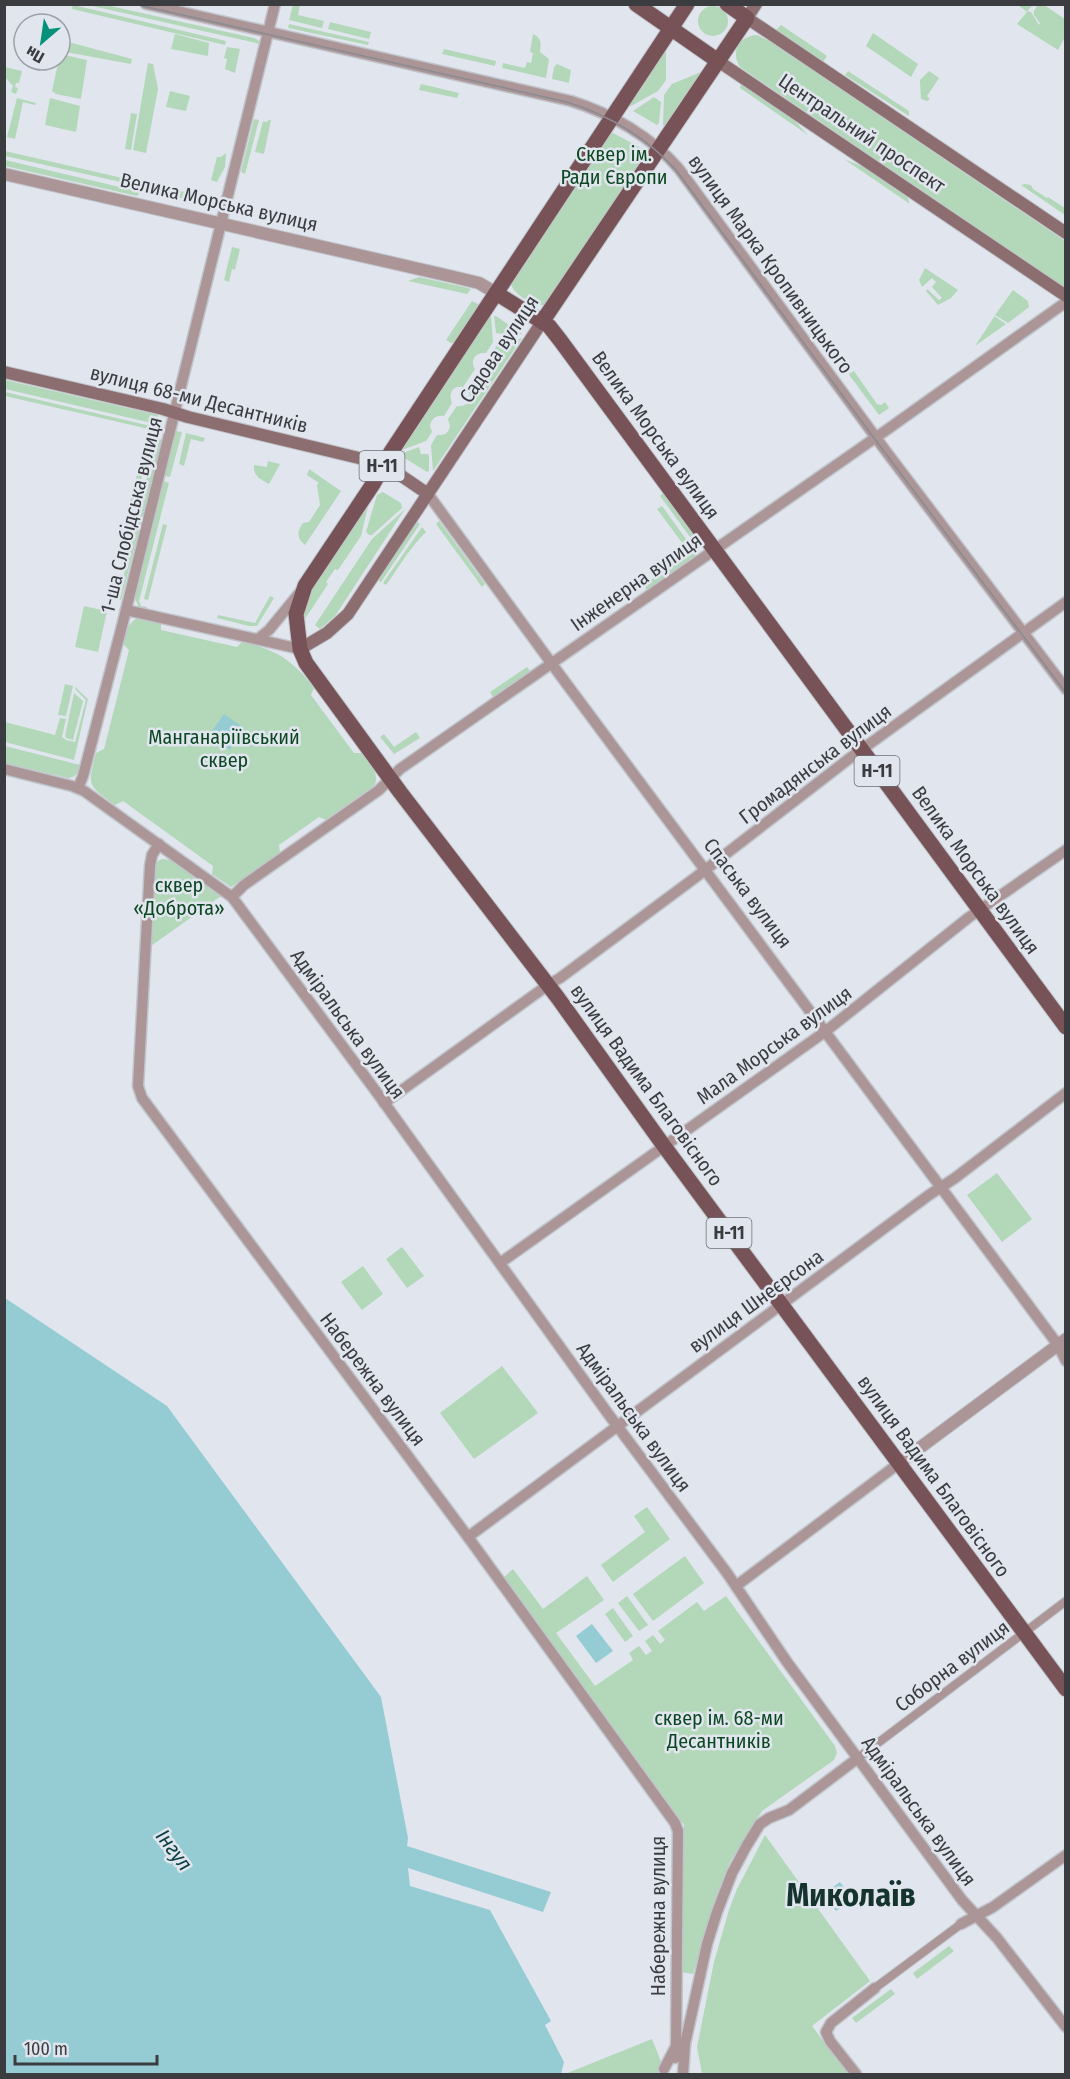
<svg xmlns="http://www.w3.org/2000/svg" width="1070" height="2079" font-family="'Fira Sans Condensed',sans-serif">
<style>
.green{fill:#b2d7b9}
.water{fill:#95ccd3}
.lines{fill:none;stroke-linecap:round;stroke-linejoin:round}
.pedestrian-casing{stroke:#c0c4cb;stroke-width:10}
.minor-casing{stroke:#c0c4cb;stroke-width:13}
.tertiary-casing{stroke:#c0c4cb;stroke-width:14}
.secondary-casing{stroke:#c0c4cb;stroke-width:14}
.primary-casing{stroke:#c0c4cb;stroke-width:17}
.pedestrian{stroke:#ab9596;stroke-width:8}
.minor{stroke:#ab9596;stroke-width:10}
.tertiary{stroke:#ab9596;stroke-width:12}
.secondary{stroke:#8d6e70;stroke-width:12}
.primary{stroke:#775256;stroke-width:15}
.tram{stroke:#888b91;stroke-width:1.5}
.labels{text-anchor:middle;stroke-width:5;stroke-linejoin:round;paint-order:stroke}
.shield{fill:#e1e6ee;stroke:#6c6f74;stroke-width:1.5}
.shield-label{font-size:18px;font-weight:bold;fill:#3a3c3f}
.street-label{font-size:20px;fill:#3a3c3f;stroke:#e1e6ee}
.park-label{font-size:20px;fill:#0b4721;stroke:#e1e6ee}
.water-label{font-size:21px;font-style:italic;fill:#0c4046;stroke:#e1e6ee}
.town-label{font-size:32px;font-weight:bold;fill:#14342d;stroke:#e1e6ee}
</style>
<rect width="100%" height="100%" fill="#e1e6ee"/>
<g class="green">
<path d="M73 5 226 41 225 45 72 9Z"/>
<path d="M88 5H106L254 38 258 40 260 44Z"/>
<path d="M300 5 298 15 324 21 322 28 289 20 293 5Z"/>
<path d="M1018 5H1033L1027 11 1031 12 1039 25 1040 23 1034 15V11L1038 5H1044L1065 19V37L1058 50 1017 24 1027 12Z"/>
<circle cx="713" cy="21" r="15"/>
<path d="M330 22 371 32 369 39 328 29Z"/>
<path d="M289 24 369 42 368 45 288 28Z"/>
<path d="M781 25 827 56 823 62 776 30Z"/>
<path d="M873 33 918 64 911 77 866 46Z"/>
<path d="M175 34 209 43 208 56 171 49Z"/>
<path d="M533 34C542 38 541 44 540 52L549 59 546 78 502 68 503 63 525 68 527 62 531 63 533 53 530 52Z"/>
<path d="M757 35 771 42 1065 241V288L740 67C730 52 739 36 757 35Z"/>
<path d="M61 40 132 59 131 64 60 51Z"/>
<path d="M227 47 240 49 235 73 225 69 227 59 224 58Z"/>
<path d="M444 49 496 61 495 66 442 54Z"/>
<path d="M666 50V80L658 91 631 106 629 105Z"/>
<path d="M60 54 87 60 81 99 56 94 52 91Z"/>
<path d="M148 63 153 64 158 89 146 153 133 150Z"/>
<path d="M557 64 571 70 569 83 552 79 554 67Z"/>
<path d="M5 67 22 71 19 83H16L15 87 18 88 16 94 11 92 13 86 5 77Z"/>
<path d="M848 71 909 111V116L845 75Z"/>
<path d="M929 71 939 78 927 96 930 99 927 101 921 99 920 80Z"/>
<path d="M701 72 664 126 663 125 664 95 672 84Z"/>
<path d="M421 84 459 93 457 98 419 90Z"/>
<path d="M741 84 793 119 808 135 740 88Z"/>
<path d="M170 91 190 96 186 111 166 107Z"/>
<path d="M654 97 661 102 659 123 657 125 633 111Z"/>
<path d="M17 98 36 103 35 105 23 102 15 139 7 137Z"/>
<path d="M50 98 80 106 76 132 45 125Z"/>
<path d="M131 113 137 114 131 150 125 149Z"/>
<path d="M254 119 259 120 245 174 241 172Z"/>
<path d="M269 120H271L264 154 255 152 263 121 266 122Z"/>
<path d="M613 133 645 150V157L545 305C534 307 513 294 511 284L607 137Z"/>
<path d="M5 151 144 183 143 187 5 156Z"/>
<path d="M226 153 225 167 217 182 211 180 217 157H221Z"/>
<path d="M844 159 866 168 907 197 910 204Z"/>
<path d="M5 160 141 192 137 196 5 166Z"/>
<path d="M150 184 206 197V201L220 204 219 208 150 190Z"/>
<path d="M1025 184 1031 185 1033 189 1047 198 1048 197 1065 208V215L1021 185Z"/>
<path d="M232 247 240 249 235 270 232 269 229 282 224 280Z"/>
<path d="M925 268 958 290 951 298 938 305 926 291 927 289 939 300 942 298 932 287 936 282 932 278 922 287 919 280Z"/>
<path d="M419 277 464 287 471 289 467 294 408 281Z"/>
<path d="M1013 290 1028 301 1029 307 1008 323 995 315Z"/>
<path d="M472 301 478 304 479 306 456 342 451 343 446 340Z"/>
<path d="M491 315 493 342 486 353C475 352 470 360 475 369L463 387C453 385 448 393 452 403L444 416C436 415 431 419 430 426L432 432 426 441 402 450Z"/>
<path d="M494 316H496L522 334 504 339 502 334 496 333Z"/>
<path d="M994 316 1006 324 975 346 994 317Z"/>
<path d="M522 338 433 471 431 445 437 435C444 436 449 433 450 426L448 419 457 406C464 407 468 404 470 397L468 389 479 372C489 374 495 365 490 356L497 345Z"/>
<path d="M854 371 877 404 881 405 885 402 889 408 879 415 850 376 849 374Z"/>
<path d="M5 380 158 415 156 424 5 389Z"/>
<path d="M5 392 155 427 132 514 127 513 149 429 5 396Z"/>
<path d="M159 427 165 428 163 433 160 432 159 439 162 440 121 600 118 599Z"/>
<path d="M176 431 182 432 170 477 165 476Z"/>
<path d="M186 433 205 438 203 442 191 439 184 466 179 464Z"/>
<path d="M419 447 421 454H428L429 456V471L427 472 403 457V453Z"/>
<path d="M268 461 280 464 269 484C260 479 253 476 254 465L267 467Z"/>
<path d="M309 469 341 491 305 545C296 538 297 531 303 523L309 522 320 505 317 485 319 483 307 475Z"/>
<path d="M164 481 169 483 139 601 141 606 147 607 146 609 139 607 135 599Z"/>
<path d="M383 492 401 503 402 508 372 535H369L366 532 377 495Z"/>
<path d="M663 493 695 537H690L660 496Z"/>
<path d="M368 506 361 536 338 570 335 569 326 582 328 584 305 619C298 598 354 526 368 506Z"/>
<path d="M662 506 691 546 677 556 673 551 683 544 657 509Z"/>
<path d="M405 509 335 616 320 629 315 625 372 539Z"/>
<path d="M416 521 420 524 381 582 377 580Z"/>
<path d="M439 521 485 584 482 587 436 524Z"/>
<path d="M163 524 167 525 148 600 144 599Z"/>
<path d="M422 527 426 532C411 546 399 567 386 585L383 583Z"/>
<path d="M694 549 698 554 647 590 644 585Z"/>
<path d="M270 596 274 598 257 626H249L217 618 218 615 255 623Z"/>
<path d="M84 606 107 611 98 652 75 647Z"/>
<path d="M138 618 161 623V630L237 647 243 641C278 652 291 658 314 688L311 695 354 753H362C370 763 379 772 375 785L326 820 319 817 279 845 280 853 231 887 212 874 213 866 123 801 115 805C88 785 87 787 96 753L104 749 129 650 123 644C126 633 127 623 138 618Z"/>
<path d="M527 667 530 671 493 697 490 692Z"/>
<path d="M65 684 73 686 66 716 58 715Z"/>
<path d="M75 687 88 699 74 760 5 742V722L55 735 60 718 66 719 62 737 66 740 75 742 86 700 75 689Z"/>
<path d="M74 693 83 701 73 740 66 738 65 736Z"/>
<path d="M416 732 420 738 394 754 380 737 384 734 394 747Z"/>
<path d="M5 746 80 765C78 773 76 777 68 778L5 763Z"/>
<path d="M162 859 171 860 221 896 151 946 155 868 158 861Z"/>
<path d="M997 1173 1032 1219 1002 1242 967 1195Z"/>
<path d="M402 1247 424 1276 407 1288 386 1259Z"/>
<path d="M363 1266 383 1294 362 1310 341 1282Z"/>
<path d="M502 1366 538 1413 474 1459 440 1413Z"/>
<path d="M647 1507 670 1539 613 1582 601 1565 645 1532 634 1516Z"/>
<path d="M685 1556 704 1583 653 1621 633 1594Z"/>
<path d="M513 1569 543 1609 587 1576 604 1600 556 1633 595 1686 633 1660 629 1653 639 1646 646 1655 652 1651 645 1641 653 1635 660 1644 665 1640 658 1631 697 1602 704 1611 726 1596 835 1746 837 1753 834 1760 762 1811 730 1862 718 1892 693 1974 681 1972 684 1825 504 1577Z"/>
<path d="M627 1596 648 1625 639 1631 618 1603Z"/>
<path d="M613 1608 633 1636 625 1642 605 1614Z"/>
<path d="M765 1835 870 1981 812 2026 848 2074H702L697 2047 714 1962 729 1910 737 1889Z"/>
<path d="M949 1946 954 1951 917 1979 913 1973Z"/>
<path d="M891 1989 895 1994 856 2023 852 2018Z"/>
<path d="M652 2039 664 2069V2074H565Z"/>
</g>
<g class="water">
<path d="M224 714 245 729 230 750 209 735Z"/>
<path d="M5 1298 167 1406 381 1697 408 1838 407 1846 551 1892 543 1912 408 1868 410 1886 490 1910 551 2021 545 2025 564 2062 561 2074H5Z"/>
<path d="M592 1624 613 1651 596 1663 576 1636Z"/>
<path d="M840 1882 853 1899 836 1911 823 1894Z"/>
</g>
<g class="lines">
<g class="pedestrian-casing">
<g id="pedestrian">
<path d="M858 1758 1066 1601"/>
<path d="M875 1988 961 1924"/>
</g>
</g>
<g class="minor-casing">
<g id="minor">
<path d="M146 4 571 101C610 113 652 137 679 169L885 450 1066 689"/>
<path d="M428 494 560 675 1058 1345 1066 1361"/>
<path d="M126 610 300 649"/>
<path d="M258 639 269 630 301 591"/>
<path d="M4 769 72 786 84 791 232 897 375 1090 609 1415 727 1573 787 1662 962 1900 997 1938 1066 2027"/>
<path d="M78 788 83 776 123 622 275 4"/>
<path d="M159 844 152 855 150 866 138 1086 142 1098 468 1537 675 1823 678 1831 676 2046 664 2069"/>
<path d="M232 897 244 885 379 790 400 769 888 429 1066 302"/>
<path d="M384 1103 548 985 560 978 696 877 850 758 1066 602"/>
<path d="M500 1263 826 1031 968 918 1066 850"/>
<path d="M468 1537 929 1195 955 1178 1066 1093"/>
<path d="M736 1586 898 1464"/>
<path d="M961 1924 993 1907 1066 1855"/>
<path d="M675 2058 685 2044 707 1944 717 1912 732 1873 747 1845 760 1824 769 1818 789 1810 858 1758"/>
<path d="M683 2074 685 2044"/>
<path d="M856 2074 830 2041 826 2032 831 2023 875 1988"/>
</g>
</g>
<g class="tertiary-casing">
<g id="tertiary">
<path d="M4 174 454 277 479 283 496 293"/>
<path d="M898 1464 1066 1339"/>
</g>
</g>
<g class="secondary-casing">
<g id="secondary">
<path d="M756 4 747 18 1066 233"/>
<path d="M718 61 1066 296"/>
<path d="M4 372 163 409 188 417 384 464 428 494"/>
<path d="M300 649 327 633 348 614 542 322"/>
</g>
</g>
<g class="primary-casing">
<g id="primary">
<path d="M636 4 718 61"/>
<path d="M687 4 391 452 373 484 305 586 296 614 300 649 306 663 400 792 558 998 664 1146 1066 1689"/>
<path d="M496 293 549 326 560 340 1066 1027"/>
<path d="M542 322 747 18 727 4"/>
</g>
</g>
<use href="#pedestrian" class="pedestrian"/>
<use href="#minor" class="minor"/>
<use href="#tertiary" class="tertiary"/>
<use href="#secondary" class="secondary"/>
<use href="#primary" class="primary"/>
<path class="tram" d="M134 4 567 102C608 115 647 138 676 170L874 438 1066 693"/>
</g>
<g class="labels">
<g class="shield">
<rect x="359.5" y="451" width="45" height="30" rx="4.5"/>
<rect x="854.5" y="756" width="45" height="30" rx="4.5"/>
<rect x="706.5" y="1218" width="45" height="30" rx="4.5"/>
</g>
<g class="shield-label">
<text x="382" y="472">Н-11</text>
<text x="877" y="777">Н-11</text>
<text x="729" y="1239">Н-11</text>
</g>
<g class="street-label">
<text transform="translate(862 133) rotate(34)" y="7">Центральний проспект</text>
<text transform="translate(219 202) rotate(13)" y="7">Велика Морська вулиця</text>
<text transform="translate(771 264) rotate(54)" y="7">вулиця Марка Кропивницького</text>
<text transform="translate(499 349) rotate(-56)" y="7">Садова вулиця</text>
<text transform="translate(199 399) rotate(14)" y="7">вулиця 68-ми Десантників</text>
<text transform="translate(656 435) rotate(54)" y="7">Велика Морська вулиця</text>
<text transform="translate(131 515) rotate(-76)" y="7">1-ша Слобідська вулиця</text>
<text transform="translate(636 582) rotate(-35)" y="7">Інженерна вулиця</text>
<text transform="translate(815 764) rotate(-37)" y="7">Громадянська вулиця</text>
<text transform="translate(976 870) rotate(54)" y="7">Велика Морська вулиця</text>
<text transform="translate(748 893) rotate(53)" y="7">Спаська вулиця</text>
<text transform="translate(348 1024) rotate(54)" y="7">Адміральська вулиця</text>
<text transform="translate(774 1045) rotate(-36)" y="7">Мала Морська вулиця</text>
<text transform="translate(647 1085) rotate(54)" y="7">вулиця Вадима Благовісного</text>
<text transform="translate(756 1301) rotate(-36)" y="7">вулиця Шнеєрсона</text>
<text transform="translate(373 1379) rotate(53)" y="7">Набережна вулиця</text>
<text transform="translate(634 1417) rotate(54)" y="7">Адміральська вулиця</text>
<text transform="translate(934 1476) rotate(54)" y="7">вулиця Вадима Благовісного</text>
<text transform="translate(952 1666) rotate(-37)" y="7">Соборна вулиця</text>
<text transform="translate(919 1811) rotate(54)" y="7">Адміральська вулиця</text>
<text transform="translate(658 1916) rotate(-90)" y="7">Набережна вулиця</text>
</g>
<g class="park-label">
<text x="614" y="161">Сквер ім.<tspan x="614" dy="23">Ради Європи</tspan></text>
<text x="224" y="744">Манганаріївський<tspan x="224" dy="23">сквер</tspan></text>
<text x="179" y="892">сквер<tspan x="179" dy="23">«Доброта»</tspan></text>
<text x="719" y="1725">сквер ім. 68-ми<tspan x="719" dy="23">Десантників</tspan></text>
</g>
<g class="water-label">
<text transform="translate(174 1850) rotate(53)" y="7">Інгул</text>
</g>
<g class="town-label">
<text x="851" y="1906">Миколаїв</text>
</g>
</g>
<rect width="1070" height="2079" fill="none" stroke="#3a3c3f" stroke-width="12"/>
<g transform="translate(42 42) rotate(209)"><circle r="28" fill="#e1e6ee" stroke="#9ea2a8" stroke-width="1.5"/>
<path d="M0-4.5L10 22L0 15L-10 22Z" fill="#049079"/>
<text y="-9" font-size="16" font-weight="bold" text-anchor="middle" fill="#3a3c3f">Пн</text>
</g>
<path d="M15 2055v9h142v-9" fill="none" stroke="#3a3c3f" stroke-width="3"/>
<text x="24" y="2055" font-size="18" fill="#3a3c3f" stroke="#e1e6ee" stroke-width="4.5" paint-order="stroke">100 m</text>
</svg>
